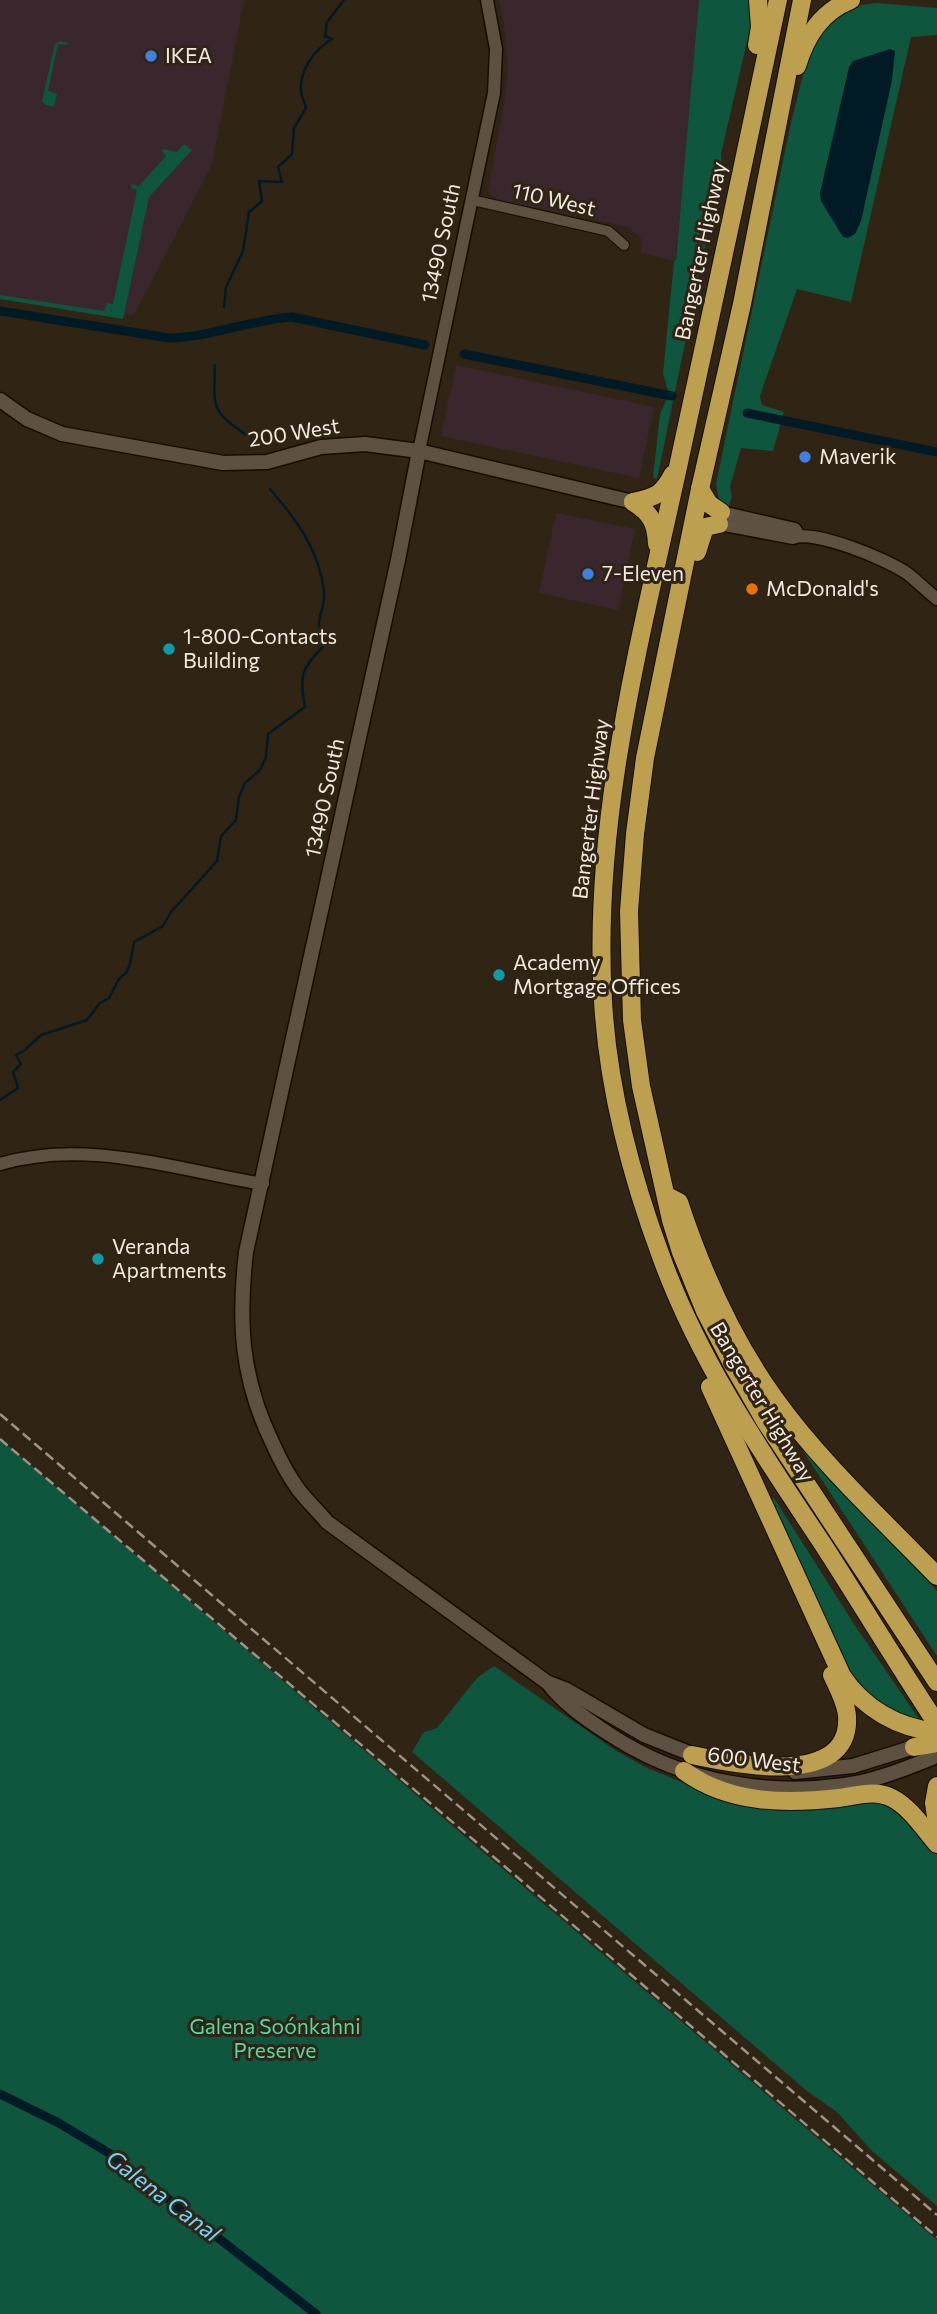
<svg xmlns="http://www.w3.org/2000/svg" width="937" height="2314" font-family="Commissioner,sans-serif">
<style>
.commercial{fill:#3a272d}
.green{fill:#0e563d}
.water{fill:#001a26}
.lines{fill:none;stroke-linecap:round;stroke-linejoin:round}
.stream{stroke:#001a26;stroke-width:2.5}
.canal{stroke:#001a26;stroke-width:9}
.minor-casing{stroke:#170d02;stroke-width:12}
.tertiary-casing{stroke:#170d02;stroke-width:15}
.secondary-casing{stroke:#170d02;stroke-width:17}
.motorway-casing{stroke:#170d02;stroke-width:20}
.minor{stroke:#5e5141;stroke-width:10}
.tertiary{stroke:#5e5141;stroke-width:12}
.secondary{stroke:#5e5141;stroke-width:14}
.motorway{stroke:#bca04f;stroke-width:18}
.rail{stroke:#9d9387;stroke-width:2.5;stroke-dasharray:10 5;stroke-linecap:butt}
.shop-dot{fill:#3f7fe0;stroke:#302415;stroke-width:2.5}
.food-dot{fill:#e8710a;stroke:#302415;stroke-width:2.5}
.culture-dot{fill:#0f9aa8;stroke:#302415;stroke-width:2.5}
.labels{text-anchor:middle;stroke-width:6;stroke-linejoin:round;paint-order:stroke}
.poi-label{font-size:21px;fill:#f2e9e0;stroke:#302415;text-anchor:start}
.street-label{font-size:21px;fill:#f2e9e0;stroke:#302415}
.park-label{font-size:21px;fill:#53daa6;stroke:#302415}
.water-label{font-size:23px;font-style:italic;fill:#6ed4fe;stroke:#302415}
</style>
<rect width="100%" height="100%" fill="#302415"/>
<g class="commercial">
<path d="M0 0H244L212 164 134 315 0 298Z"/>
<path d="M499 0H699L697 56 675 261 641 253V238L628 227 496 199 488 191 504 104 508 70 504 24Z"/>
<path d="M456 365 654 407 639 478 441 436Z"/>
<path d="M556 513 635 529 618 610 539 593Z"/>
</g>
<g class="green">
<path d="M699 0H750L751 24 721 154 722 164 657 479 653 477 660 414 669 394 663 374 674 261 676 260Z"/>
<path d="M877 3 937 8V35L911 37 851 302 797 289 760 396 762 405 784 412 773 451 741 448 730 487 732 497 728 508 719 499 716 484 790 127 806 63 820 30 853 6Z"/>
<path d="M59 41 68 43 67 45 58 44 48 91 57 94 54 106 46 105 42 101 55 44Z"/>
<path d="M184 144 192 150 149 197 123 319 0 299V295L104 311 107 303 113 304 137 190 131 188 132 183 138 187 166 156 162 151 163 149 177 152Z"/>
<path d="M0 1439 937 2240V2314H0Z"/>
<path d="M806 1449 937 1591V1656L803 1451Z"/>
<path d="M774 1498 854 1624 921 1722 884 1708 857 1685 840 1657 771 1499Z"/>
<path d="M494 1666 615 1750 645 1767 711 1794 870 1798 889 1803 937 1853V2206L872 2151 837 2112 807 2091 412 1752 424 1732 437 1728 477 1678Z"/>
</g>
<path class="water" d="M890 49 895 51 892 80 861 221 855 234 848 238 843 237 821 201 820 193 849 67 853 61Z"/>
<g class="lines">
<g class="stream">
<path d="M224 307 226 287 243 251 249 212 262 201 259 181 282 182 278 167 292 154 294 128 306 108C305 103 301 96 301 91 299 70 315 49 332 39L325 36 327 22 344 0"/>
<path d="M215 365C213 410 212 412 251 438"/>
<path d="M0 1100 18 1088 13 1072 21 1064 16 1055 25 1050 41 1035 87 1020 99 1004 109 998 119 979 126 973 130 964 134 942 163 926 171 912 217 861 221 836 236 820 239 797 245 783 260 770 266 757 268 734 305 707C299 675 301 669 324 646 322 639 319 631 319 624 319 614 326 603 324 592 320 551 296 519 270 489"/>
</g>
<g class="canal">
<path d="M0 311 169 338C211 337 251 320 292 317L425 345"/>
<path d="M464 354 672 396"/>
<path d="M747 413 937 452"/>
<path d="M0 2094 57 2122 109 2153 316 2314"/>
</g>
<g class="minor-casing">
<path id="minor" d="M472 200 608 231 624 245"/>
</g>
<g class="tertiary-casing">
<g id="tertiary">
<path d="M419 451 494 93 496 49 487 0"/>
<path d="M721 512 795 529 799 536"/>
<path d="M719 524 793 538C814 529 889 560 908 574 918 582 927 591 937 599"/>
<path d="M0 1164C87 1138 176 1170 263 1184"/>
</g>
</g>
<g class="secondary-casing">
<g id="secondary">
<path d="M0 400 27 419 62 434 223 463 267 462 321 447 365 444 419 451 633 502"/>
<path d="M419 451 398 560 246 1252C238 1322 241 1378 272 1442 279 1458 288 1475 298 1489 307 1501 318 1511 327 1522L548 1683C564 1704 586 1719 609 1734 683 1783 774 1799 861 1782 886 1777 909 1767 932 1758"/>
<path d="M549 1683 567 1690 644 1735 699 1757"/>
<path d="M795 1772 853 1766 914 1747"/>
</g>
</g>
<g class="motorway-casing">
<g id="motorway">
<path d="M778 0C745 156 712 311 678 467 640 642 592 820 603 1001 608 1089 631 1176 662 1259 700 1363 763 1454 824 1546 862 1605 898 1665 937 1724"/>
<path d="M802 0 742 304 700 489 645 758 635 834 629 911 632 1020 641 1086 671 1220 681 1252 705 1311 734 1367 765 1421 937 1682"/>
<path d="M757 45 760 27 758 0"/>
<path d="M797 66C806 36 821 12 851 0"/>
<path d="M700 489 709 504 721 512"/>
<path d="M633 502C651 513 656 523 657 544"/>
<path d="M633 502C656 497 662 495 673 474"/>
<path d="M697 552 705 527 719 524"/>
<path d="M669 1197 679 1202C702 1272 731 1338 775 1399 820 1462 883 1520 937 1576"/>
<path d="M710 1387 842 1676C864 1709 898 1728 937 1732"/>
<path d="M914 1747 937 1743"/>
<path d="M692 1755C733 1764 852 1789 847 1716 846 1702 838 1688 832 1675"/>
<path d="M684 1771C729 1804 786 1804 839 1798 857 1796 874 1789 892 1798 910 1807 924 1829 937 1844"/>
<path d="M937 1786 934 1803 937 1823"/>
</g>
</g>
<use href="#minor" class="minor"/>
<use href="#tertiary" class="tertiary"/>
<use href="#secondary" class="secondary"/>
<use href="#motorway" class="motorway"/>
<g class="rail">
<path d="M0 1414 937 2215"/>
<path d="M0 1439 482 1847 937 2237"/>
</g>
</g>
<g class="shop-dot">
<circle cx="151" cy="56" r="7"/>
<circle cx="805" cy="457" r="7"/>
<circle cx="588" cy="574" r="7"/>
</g>
<circle class="food-dot" cx="752" cy="589" r="7"/>
<g class="culture-dot">
<circle cx="169" cy="649" r="7"/>
<circle cx="499" cy="975" r="7"/>
<circle cx="98" cy="1259" r="7"/>
</g>
<g class="labels">
<g class="poi-label">
<text x="165" y="63">IKEA</text>
<text x="819" y="464">Maverik</text>
<text x="602" y="581">7-Eleven</text>
<text x="766" y="596">McDonald's</text>
<text x="183" y="644">1-800-Contacts<tspan x="183" dy="24">Building</tspan></text>
<text x="513" y="970">Academy<tspan x="513" dy="24">Mortgage Offices</tspan></text>
<text x="112" y="1254">Veranda<tspan x="112" dy="24">Apartments</tspan></text>
</g>
<g class="street-label">
<text transform="translate(554 200) rotate(13)" y="7">110 West</text>
<text transform="translate(441 243) rotate(-78)" y="7">13490 South</text>
<text transform="translate(701 251) rotate(-78)" y="7">Bangerter Highway</text>
<text transform="translate(294 433) rotate(-9)" y="7">200 West</text>
<text transform="translate(325 798) rotate(-78)" y="7">13490 South</text>
<text transform="translate(591 809) rotate(-83)" y="7">Bangerter Highway</text>
<text transform="translate(762 1402) rotate(59)" y="7">Bangerter Highway</text>
<text transform="translate(754 1760) rotate(7)" y="7">600 West</text>
</g>
<g class="park-label">
<text x="275" y="2034">Galena Soónkahni<tspan x="275" dy="24">Preserve</tspan></text>
</g>
<g class="water-label">
<text transform="translate(163 2196) rotate(37)" y="8">Galena Canal</text>
</g>
</g>
</svg>
